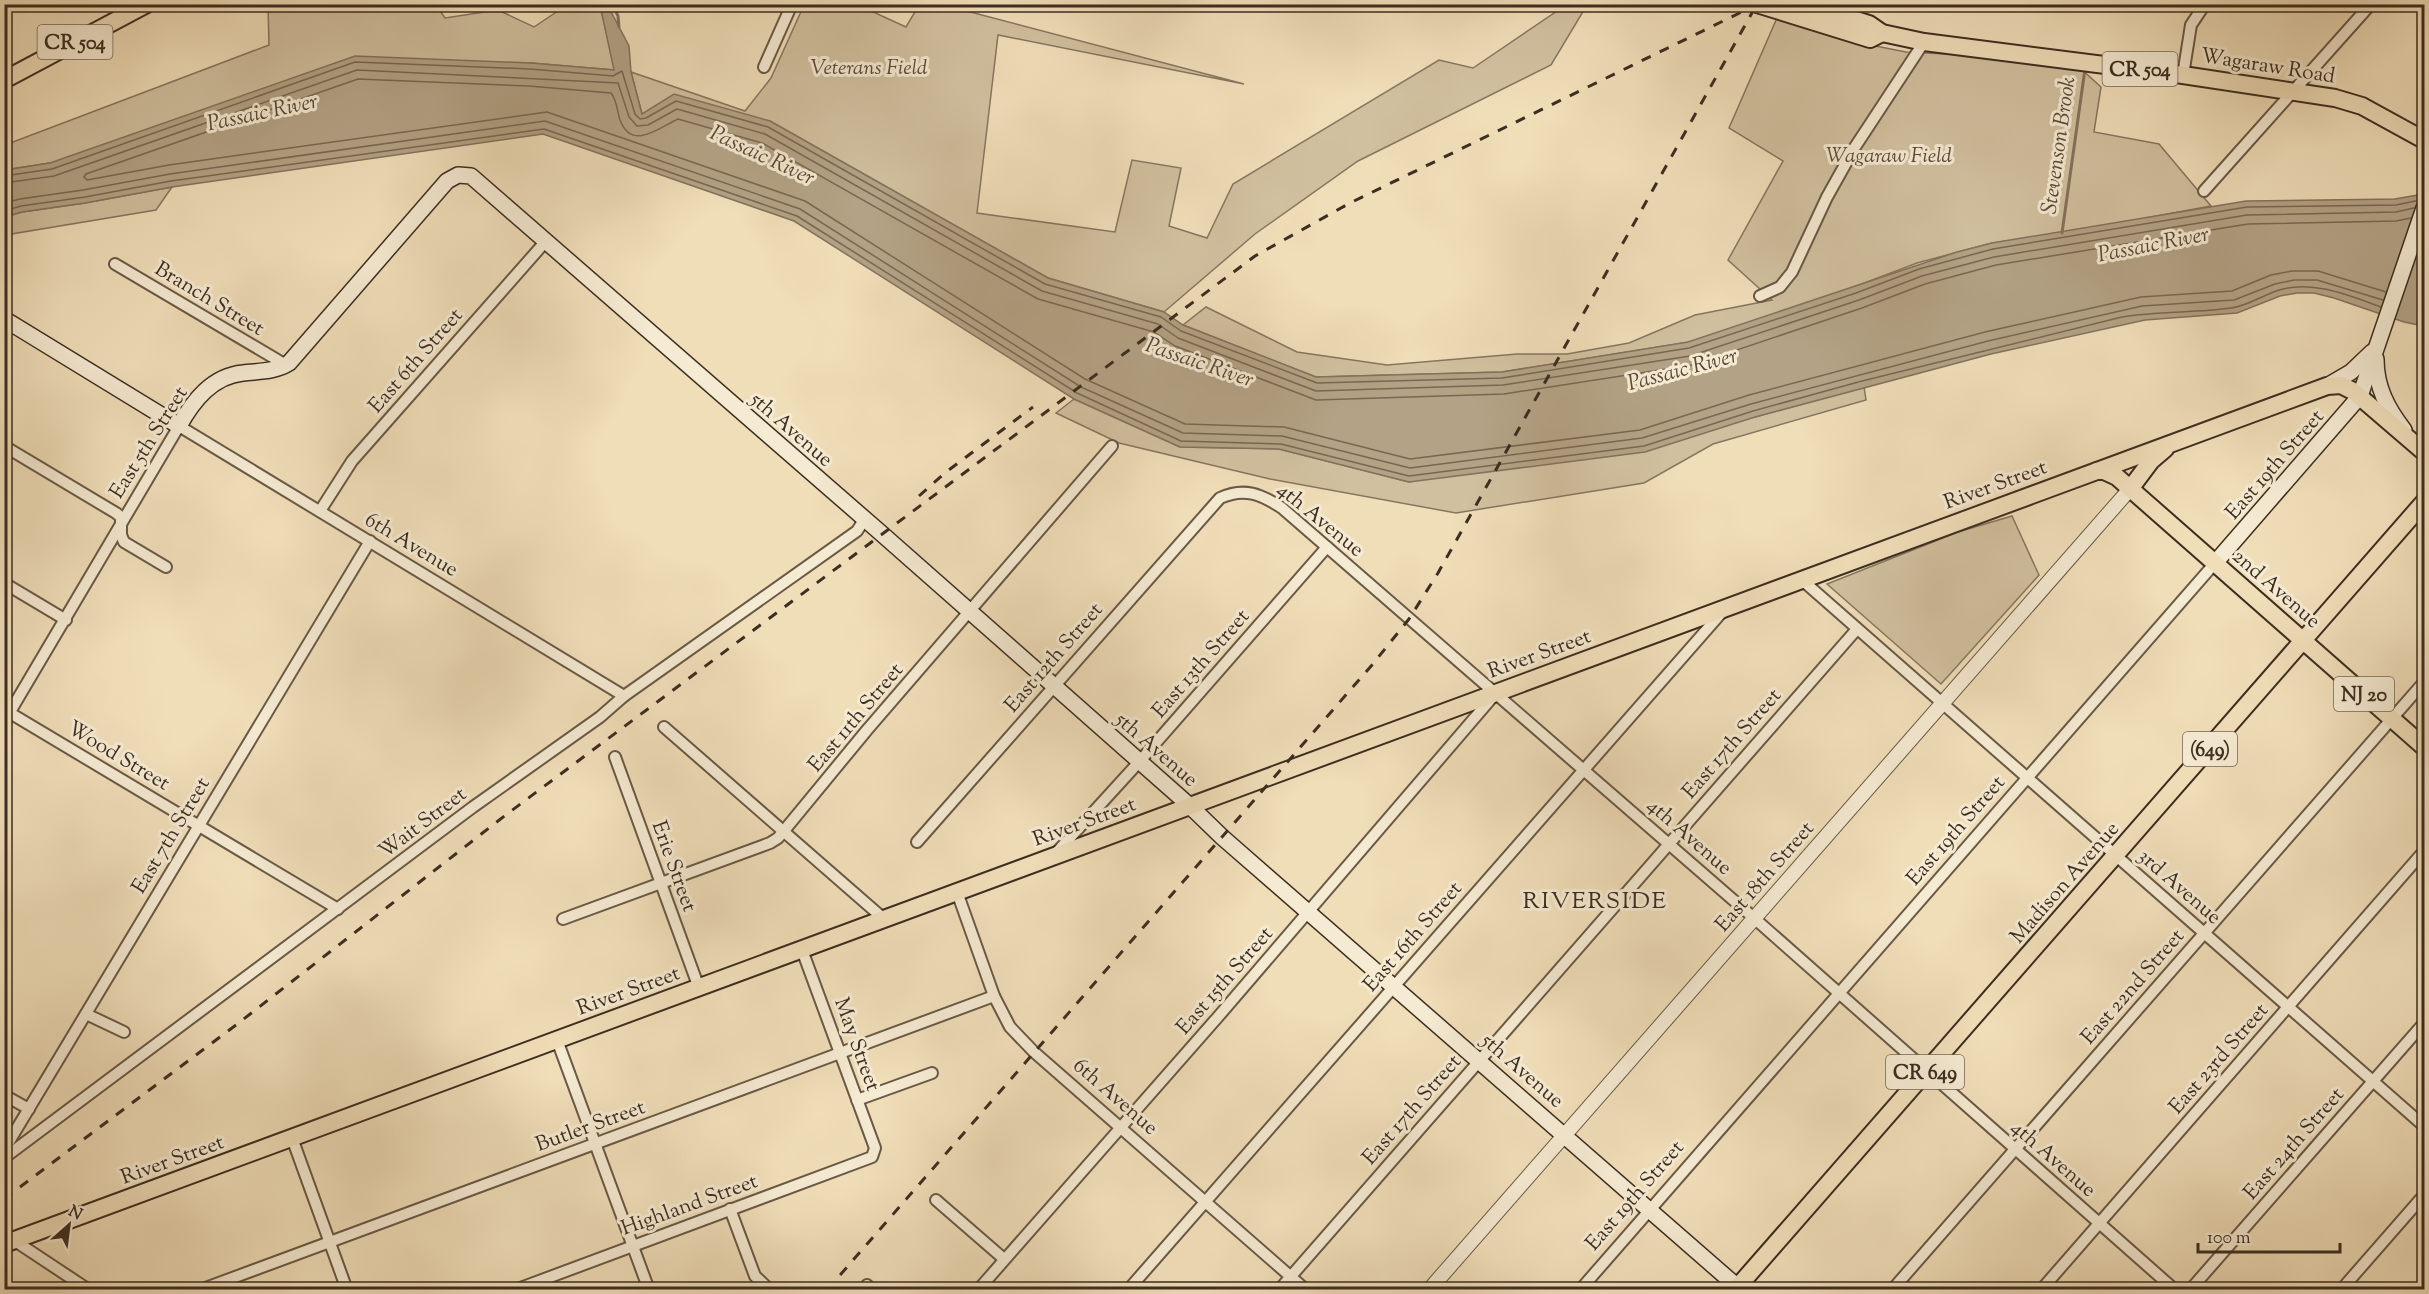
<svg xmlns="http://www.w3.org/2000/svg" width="2429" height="1294" font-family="'Sorts Mill Goudy',serif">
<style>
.green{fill:#d1c09f;stroke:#867660;stroke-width:1.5}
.water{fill:#b3a285;stroke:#83735d;stroke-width:1.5}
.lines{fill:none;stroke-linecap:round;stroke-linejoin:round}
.shore{stroke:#786852;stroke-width:1.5}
.stream{stroke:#83735d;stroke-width:3}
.minor-casing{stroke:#695946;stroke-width:14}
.tertiary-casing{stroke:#695946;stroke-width:16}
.secondary-casing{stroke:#3c2d20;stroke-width:18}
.primary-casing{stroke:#3c2d20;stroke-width:20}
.minor{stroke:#f5ead2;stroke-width:10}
.tertiary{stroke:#f5ead2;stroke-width:14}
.secondary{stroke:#f5ead2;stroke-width:15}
.primary{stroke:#f0deb9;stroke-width:16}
.rail{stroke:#3c2d20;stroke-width:3;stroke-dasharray:10 10;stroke-linecap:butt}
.labels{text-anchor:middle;stroke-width:6;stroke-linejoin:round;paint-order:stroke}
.shield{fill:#f5ead2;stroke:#746655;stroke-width:1.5}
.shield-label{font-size:20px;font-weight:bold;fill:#3c2d20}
.street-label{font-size:21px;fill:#3c2d20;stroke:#f5ead2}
.park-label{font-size:21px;font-style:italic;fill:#5a4a39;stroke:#f5ead2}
.water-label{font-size:22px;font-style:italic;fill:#5a4a39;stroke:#f5ead2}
.quarter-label{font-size:24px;letter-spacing:1.5px;fill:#3c2d20;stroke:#f5ead2}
</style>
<rect width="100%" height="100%" fill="#f0deb9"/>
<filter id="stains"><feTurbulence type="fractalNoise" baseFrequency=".00333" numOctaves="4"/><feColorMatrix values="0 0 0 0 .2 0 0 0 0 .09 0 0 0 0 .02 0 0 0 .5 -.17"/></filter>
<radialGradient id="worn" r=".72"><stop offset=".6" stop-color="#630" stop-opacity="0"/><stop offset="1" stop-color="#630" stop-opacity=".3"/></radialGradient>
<g class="green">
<path d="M940 4 1244 84 998 35 977 213 1115 232 1132 160 1181 168 1169 226 1207 238 1233 184 1439 60 1473 68 1566 5H1587L1551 65 1358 161 1255 234 1164 312 1048 278 770 121 642 114 631 72 745 111 771 78 804 5H858L906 27 919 5Z"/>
<path d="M268 5H357V9L436 5 445 18 498 10 534 27 567 5H600L615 70 531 63 50 163 5 170V145L269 45Z"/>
<path d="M1777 18 1845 40 1906 52 1987 56 2080 68 2101 87 2094 132 2159 144 2211 206 2070 232 1992 243 1917 263 1854 287 1696 341 1502 372 1316 377 1183 325 1206 307 1297 352 1387 365 1517 354H1567L1629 343 1695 315 1772 300 1728 260 1783 161 1729 128Z"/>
<path d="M172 187 156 210 5 235V217L22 212 85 203Z"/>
<path d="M1864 387 1866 400 1713 444 1644 483 1456 513 1270 479 1119 443 1056 413 1074 399 1180 447 1279 449 1409 482 1755 417Z"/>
<path d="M2012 516 2039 575 1941 684 1827 584 1958 532Z"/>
</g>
<path class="water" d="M607 4 629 46 631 72 642 114 674 94 770 121 1048 278 1164 312 1183 325 1316 377 1502 372 1688 342 1957 252 1992 243 2246 201 2395 199 2424 194V326L2404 322 2334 298 2314 293H2297L2280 296 2237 313 2145 320 1991 354 1755 417 1645 452 1409 482 1279 449 1180 447 1074 399 794 221 543 134 172 187 85 203 22 212 5 217V170L50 163 355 56 531 63 614 70 600 5Z"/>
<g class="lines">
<g class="shore">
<path d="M4 176 52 169 355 62 530 69 613 76 622 71 635 114 640 119 646 118 676 101 768 127 1045 284 1161 317 1181 331 1317 383 1502 378 1689 348 1856 293 1919 269 1993 249 2247 207 2396 205 2420 200"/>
<path d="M4 183 54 176 357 70 618 83 629 117 637 126 648 125 677 109 765 134 1042 291 1158 324 1178 338 1316 391 1503 385 1690 356 1859 300 1922 276 1994 257 2247 215 2396 212 2414 208"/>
<path d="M4 203 20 199 83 190 170 174 545 121 800 209 1081 387 1183 433 1282 436 1410 468 1642 438 1751 404 1988 341 2142 306 2234 300 2275 284 2294 280H2317L2383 300"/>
<path d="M4 211 21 206 85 197 171 181 544 129 797 216 1077 393 1181 441 1281 444 1409 476 1644 446 1753 411 1862 381 2122 317C2158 311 2195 313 2231 308 2248 306 2263 295 2279 290 2313 280 2348 295 2381 307"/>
<path d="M2386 292 2318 271H2292L2271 275 2232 291 2141 297 1985 332 1749 395 1640 430 1410 459 1284 427 1185 424 1085 379 805 201 547 112 169 165 87 180 84 177 86 174 358 79 529 86 611 93C617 100 617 111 620 120 632 152 660 127 678 119L762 143 1038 299 1154 332 1175 346 1316 400 1504 394 1692 365 1862 308 1925 284 1996 265 2248 224 2396 221 2411 218"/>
</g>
<g class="stream">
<path d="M612 4 618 16 619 27"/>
<path d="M2062 233 2085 69"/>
</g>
<g class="minor-casing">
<g id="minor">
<path d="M764 67 792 4"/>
<path d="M2183 75 2191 25 2205 4"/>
<path d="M2204 191 2371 4"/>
<path d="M115 264 286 365"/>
<path d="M1760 296 1780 287 1792 272 1827 197 1855 147 1924 42"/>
<path d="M4 446 116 513 121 517V535L124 542 166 567"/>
<path d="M320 511 352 461 546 241"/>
<path d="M1802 580 2424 1126"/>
<path d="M4 583 66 620"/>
<path d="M5 710 338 909"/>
<path d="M4 722 179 426 624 696"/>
<path d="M664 727 884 919"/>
<path d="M615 757 699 988"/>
<path d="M917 842 1220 498C1244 487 1261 494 1282 508L1754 918 2175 1290"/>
<path d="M1057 852 1139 762 1327 547"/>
<path d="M957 892 994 996 1010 1027 1034 1052 1306 1290"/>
<path d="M563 919 770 843 778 838 867 730 1112 446"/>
<path d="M86 1014 124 1032"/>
<path d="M557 1040 649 1290"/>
<path d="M4 1095 29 1109"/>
<path d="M857 1100 932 1073"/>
<path d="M292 1138 347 1290"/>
<path d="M4 1150 370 541"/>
<path d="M4 1158 473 807 600 717 624 696 857 531 864 520"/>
<path d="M936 1200 1004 1259"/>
<path d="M730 1209 755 1276 770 1290"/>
<path d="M15 1241 89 1290"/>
<path d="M867 1285 872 1290"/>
<path d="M200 1290 994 996"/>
<path d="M515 1290 872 1157 875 1148 802 950"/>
<path d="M978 1290 1217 1018 1496 693"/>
<path d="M1128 1290 1723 611"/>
<path d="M1279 1290 1857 629"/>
<path d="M1580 1290 2215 563"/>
<path d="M1892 1290 2424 682"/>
<path d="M2041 1290 2424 851"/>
<path d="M2190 1290 2424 1023"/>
<path d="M2341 1290 2424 1195"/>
</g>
</g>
<g class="tertiary-casing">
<path id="tertiary" d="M1429 1290 2130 489"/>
</g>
<g class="secondary-casing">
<g id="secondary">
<path d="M4 319 179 426C193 401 212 376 243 373 259 371 275 372 289 363L447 181 458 175 471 176 882 534 1190 806 1222 837 1741 1290"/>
<path d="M2376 359C2376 387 2387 408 2404 430"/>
<path d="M2327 386 2351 372 2372 352"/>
<path d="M2215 563 2360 396 2424 208"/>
</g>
</g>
<g class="primary-casing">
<g id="primary">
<path d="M1757 4 1870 39 1882 33"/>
<path d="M1806 4 1869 24 1882 33 1924 42 2183 75 2335 98 2362 106 2424 140"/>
<path d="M4 80 147 4"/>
<path d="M2097 471H2104L2117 477 2424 747"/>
<path d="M2130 489 2151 461 2165 449"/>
<path d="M4 1244 2327 386 2341 385 2353 391 2424 452"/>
<path d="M1735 1290 2424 502"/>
</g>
</g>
<use href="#minor" class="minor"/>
<use href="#tertiary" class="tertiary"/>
<use href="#secondary" class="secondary"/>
<use href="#primary" class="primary"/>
<g class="rail">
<path d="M919 496 946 472 1033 407"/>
<path d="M4 1199 236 1025 507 814 1255 256 1350 203 1758 4"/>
<path d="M827 1290 1372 665 1409 619 1438 573 1757 4"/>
</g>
</g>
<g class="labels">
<g class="shield">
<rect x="37.5" y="25" width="75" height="34" rx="4.5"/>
<rect x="2102.5" y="52" width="75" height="34" rx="4.5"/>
<rect x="2334" y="677" width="60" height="34" rx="4.5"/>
<rect x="2183" y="732" width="54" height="34" rx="4.5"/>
<rect x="1886" y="1055" width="78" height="34" rx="4.5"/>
</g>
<g class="shield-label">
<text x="75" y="49">CR 504</text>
<text x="2140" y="76">CR 504</text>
<text x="2364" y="701">NJ 20</text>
<text x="2210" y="756">(649)</text>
<text x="1925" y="1079">CR 649</text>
</g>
<g class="street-label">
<text transform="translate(2268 65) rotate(9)" y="7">Wagaraw Road</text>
<text transform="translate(210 298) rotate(31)" y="7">Branch Street</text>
<text transform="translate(415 360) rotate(-49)" y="7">East 6th Street</text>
<text transform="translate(792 429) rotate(41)" y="7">5th Avenue</text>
<text transform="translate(148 442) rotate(-58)" y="7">East 5th Street</text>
<text transform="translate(2274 464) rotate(-49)" y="7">East 19th Street</text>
<text transform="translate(1995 484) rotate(-20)" y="7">River Street</text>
<text transform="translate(1321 519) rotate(39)" y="7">4th Avenue</text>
<text transform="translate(412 544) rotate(31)" y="7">6th Avenue</text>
<text transform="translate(2277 588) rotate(41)" y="7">2nd Avenue</text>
<text transform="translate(1539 653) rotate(-20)" y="7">River Street</text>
<text transform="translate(1053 657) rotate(-49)" y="7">East 12th Street</text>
<text transform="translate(1200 663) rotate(-49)" y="7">East 13th Street</text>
<text transform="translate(855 717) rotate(-50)" y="7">East 11th Street</text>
<text transform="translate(1731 743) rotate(-49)" y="7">East 17th Street</text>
<text transform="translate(1157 749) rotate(41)" y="7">5th Avenue</text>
<text transform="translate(119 755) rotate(31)" y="7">Wood Street</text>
<text transform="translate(1084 821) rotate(-20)" y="7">River Street</text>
<text transform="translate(422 822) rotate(-37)" y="7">Wait Street</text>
<text transform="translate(1955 830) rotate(-49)" y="7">East 19th Street</text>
<text transform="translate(170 835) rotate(-59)" y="7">East 7th Street</text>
<text transform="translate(1690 836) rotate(41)" y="7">4th Avenue</text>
<text transform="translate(675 866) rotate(70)" y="7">Erie Street</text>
<text transform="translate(1764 876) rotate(-49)" y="7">East 18th Street</text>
<text transform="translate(2064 882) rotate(-49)" y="7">Madison Avenue</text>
<text transform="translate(2180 886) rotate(41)" y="7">3rd Avenue</text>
<text transform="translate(1412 936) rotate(-49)" y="7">East 16th Street</text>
<text transform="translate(1224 980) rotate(-49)" y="7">East 15th Street</text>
<text transform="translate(2132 986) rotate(-49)" y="7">East 22nd Street</text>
<text transform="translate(628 990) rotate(-20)" y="7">River Street</text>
<text transform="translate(858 1044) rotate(70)" y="7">May Street</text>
<text transform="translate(2218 1058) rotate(-49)" y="7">East 23rd Street</text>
<text transform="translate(1523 1070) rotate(41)" y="7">5th Avenue</text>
<text transform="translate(1116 1096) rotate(41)" y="7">6th Avenue</text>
<text transform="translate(1411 1109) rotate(-49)" y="7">East 17th Street</text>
<text transform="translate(590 1125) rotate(-20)" y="7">Butler Street</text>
<text transform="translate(2293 1143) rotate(-49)" y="7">East 24th Street</text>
<text transform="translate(2054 1158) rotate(41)" y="7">4th Avenue</text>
<text transform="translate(172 1159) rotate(-20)" y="7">River Street</text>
<text transform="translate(1634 1195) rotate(-49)" y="7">East 19th Street</text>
<text transform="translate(689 1204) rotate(-20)" y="7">Highland Street</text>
</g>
<g class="park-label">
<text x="869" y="74">Veterans Field</text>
<text x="1889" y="162">Wagaraw Field</text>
</g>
<g class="water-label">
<text transform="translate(262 111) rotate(-12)" y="8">Passaic River</text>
<text transform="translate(2057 145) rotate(-82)" y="8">Stevenson Brook</text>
<text transform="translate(763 154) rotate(25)" y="8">Passaic River</text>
<text transform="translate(2153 243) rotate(-11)" y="8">Passaic River</text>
<text transform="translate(1200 361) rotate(19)" y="8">Passaic River</text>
<text transform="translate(1682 368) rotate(-15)" y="8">Passaic River</text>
</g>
<g class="quarter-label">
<text x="1595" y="908">RIVERSIDE</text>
</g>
</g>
<rect width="2429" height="1294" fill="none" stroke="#f0deb9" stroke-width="24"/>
<rect x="6" y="6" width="2417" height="1282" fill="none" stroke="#3c2d20" stroke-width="3"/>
<rect x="12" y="12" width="2405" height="1270" fill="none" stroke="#3c2d20" stroke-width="1.5"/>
<g transform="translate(69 1225) rotate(28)" stroke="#f5ead2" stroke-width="4.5" paint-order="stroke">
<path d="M0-4.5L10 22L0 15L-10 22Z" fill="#3c2d20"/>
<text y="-9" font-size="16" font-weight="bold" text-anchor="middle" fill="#3c2d20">N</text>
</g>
<path d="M2198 1243v9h142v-9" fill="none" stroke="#3c2d20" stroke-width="3"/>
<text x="2207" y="1243" font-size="18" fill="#3c2d20" stroke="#f5ead2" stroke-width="4.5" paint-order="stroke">100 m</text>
<rect width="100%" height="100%" filter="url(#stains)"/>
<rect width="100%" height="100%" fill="url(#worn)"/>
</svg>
